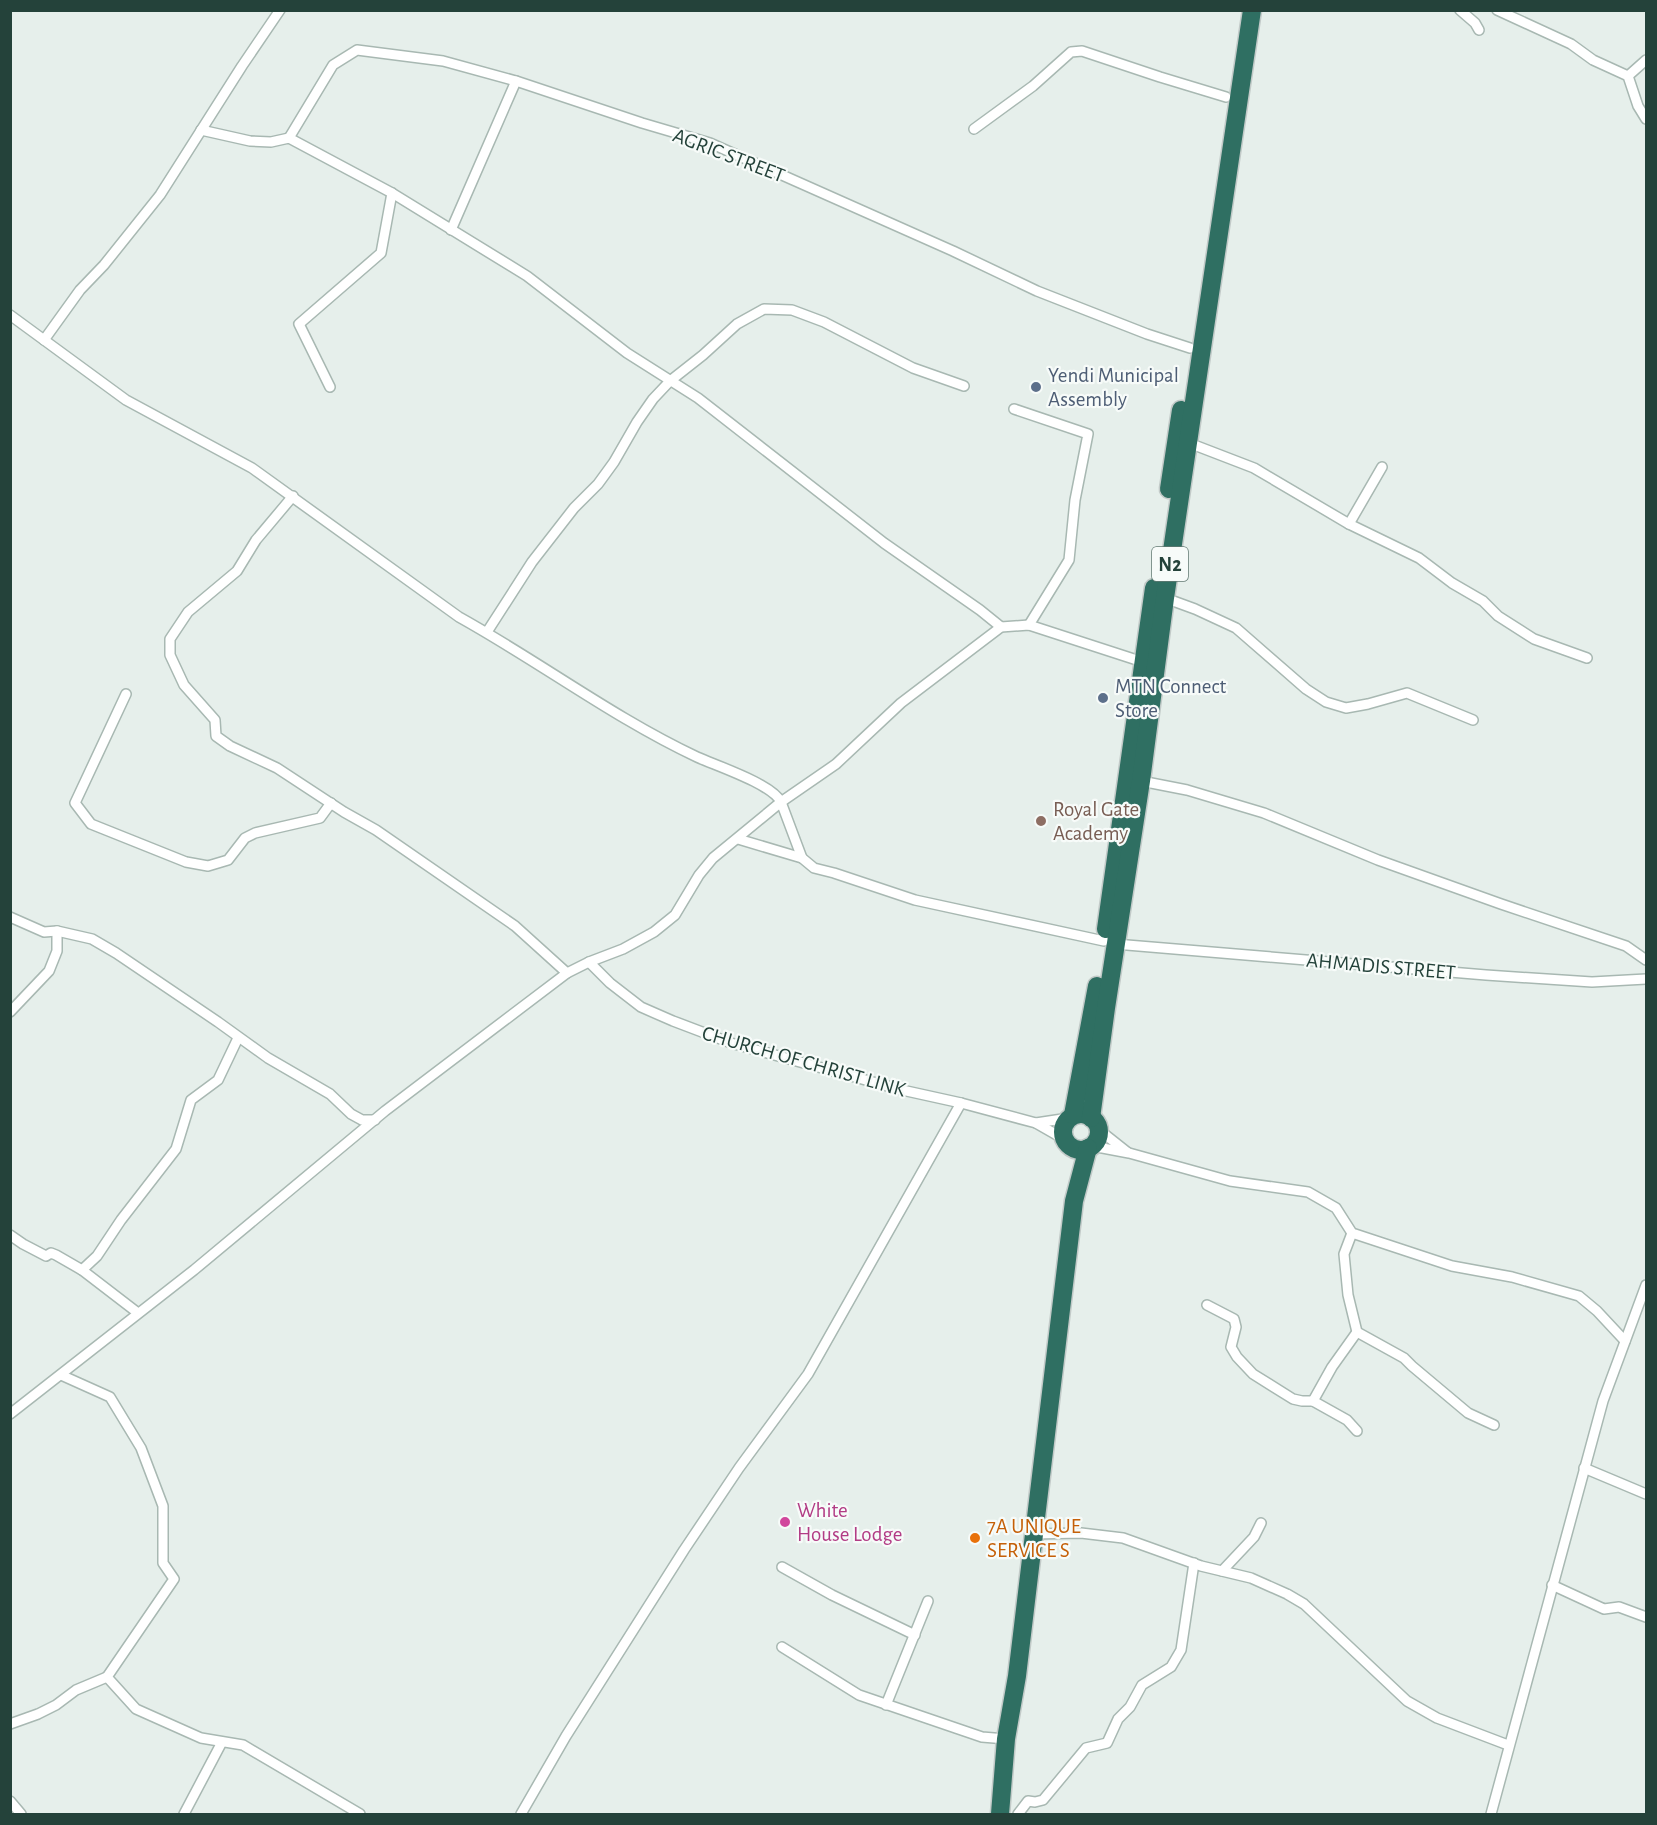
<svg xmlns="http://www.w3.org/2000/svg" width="1657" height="1825" font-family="'Alegreya Sans',sans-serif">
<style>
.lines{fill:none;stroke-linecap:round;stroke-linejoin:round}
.street-casing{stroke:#a8b8b2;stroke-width:12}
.highway-casing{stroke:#c2cac8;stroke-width:21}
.street{stroke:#fff;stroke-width:9}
.highway{stroke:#2f6f62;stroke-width:18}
.service-dot{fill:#5c6f8a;stroke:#f7fbf9;stroke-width:2}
.education-dot{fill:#8d6e63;stroke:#f7fbf9;stroke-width:2}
.hotel-dot{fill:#d1479c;stroke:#f7fbf9;stroke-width:2}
.food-dot{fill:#e8710a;stroke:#f7fbf9;stroke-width:2}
.labels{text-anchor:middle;stroke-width:4.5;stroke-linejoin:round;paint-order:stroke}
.shield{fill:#f7fbf9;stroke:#637a73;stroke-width:1.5}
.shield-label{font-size:20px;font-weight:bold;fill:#24423a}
.street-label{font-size:21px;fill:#24423a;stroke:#f7fbf9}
.service-label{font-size:21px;fill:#4e5e75;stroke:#f7fbf9;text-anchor:start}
.education-label{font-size:21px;fill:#785e54;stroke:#f7fbf9;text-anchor:start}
.hotel-label{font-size:21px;fill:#b23c85;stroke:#f7fbf9;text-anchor:start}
.food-label{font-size:21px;fill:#c56008;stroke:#f7fbf9;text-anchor:start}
</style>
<rect width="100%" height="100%" fill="#e6efeb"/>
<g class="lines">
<g class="street-casing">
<g id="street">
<path d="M1460 10 1475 23 1479 30"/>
<path d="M1497 10 1571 44 1593 60 1628 76 1638 106 1646 119"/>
<path d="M1628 76 1646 60"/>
<path d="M974 129 1033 86 1071 52 1082 51 1160 77 1226 97"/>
<path d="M201 130 250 141 271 142 289 138 392 193 527 276 627 353 698 398 884 543 980 610 1001 627"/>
<path d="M289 138 333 65 357 50 443 61 516 81 642 123 710 143 953 251 1037 291 1147 334 1190 348"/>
<path d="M451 230 516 81"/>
<path d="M10 315 126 400 252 468 459 617C540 662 614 718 697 757 717 766 772 784 781 802L802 858"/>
<path d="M44 340 80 290 104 265 160 195 242 66 280 10"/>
<path d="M330 387 299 324 381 253 392 193"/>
<path d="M1014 409 1088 434 1075 500 1069 560 1029 625"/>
<path d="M1189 443 1254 468 1349 524 1419 558 1452 583 1483 601 1498 616 1534 639 1587 658"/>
<path d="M293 496 256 540 237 571 188 612 170 639V655L184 685 215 720 216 736 230 746 277 768 344 812 376 830 515 926 567 973"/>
<path d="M1349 524 1382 467"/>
<path d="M1165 598 1195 609 1236 628 1306 689 1326 702 1346 708 1368 704 1407 693 1473 720"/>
<path d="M487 632 532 562 574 508 598 484 614 462 637 422 653 399 670 381 703 355 737 324 764 309 792 310 824 322 913 368 964 386"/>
<path d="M126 694 75 803 91 824 186 862 208 866 228 860 245 838 255 833 320 818 331 803"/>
<path d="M1141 781 1187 790 1264 813 1378 860 1501 904 1626 946 1646 960"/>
<path d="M738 839 802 858 814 868 834 873 915 900 1104 941"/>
<path d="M10 917 44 932 57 931 92 939 116 953 218 1022 268 1058 330 1094 351 1114 362 1120H375"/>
<path d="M1115 944 1486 975 1592 982 1646 979"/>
<path d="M589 962 610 983 641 1007 673 1021 731 1043 902 1090 961 1103 1036 1123 1064 1139"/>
<path d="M10 1012 49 971 57 951V931"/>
<path d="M1036 1123 1069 1118"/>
<path d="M1098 1129 1127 1152"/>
<path d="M1092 1146 1129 1153 1230 1181 1308 1192 1336 1208 1352 1233 1452 1266 1512 1277 1579 1296 1597 1311 1625 1341"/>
<path d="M1352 1233 1344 1254 1348 1295 1357 1332 1404 1358 1412 1366 1468 1413 1494 1425"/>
<path d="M10 1235 23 1244 46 1256 51 1253 56 1255 82 1270 138 1313"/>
<path d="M82 1270 97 1256 121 1220 176 1149 191 1100 218 1080 238 1038"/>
<path d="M1207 1305 1234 1319 1236 1327 1231 1347 1237 1357 1253 1374 1293 1399 1302 1401H1313"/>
<path d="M1357 1332 1332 1367 1313 1401 1347 1420 1357 1431"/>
<path d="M61 1375 110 1397 141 1448 163 1506V1563L174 1579 107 1677 136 1709 201 1738 243 1745 360 1814"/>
<path d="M10 1414 194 1270 385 1111 567 973 589 962 623 949 654 932 675 915 699 875 713 858 781 802 836 764 901 703 1001 627 1029 625 1143 662"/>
<path d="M1584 1468 1646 1494"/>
<path d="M1034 1534 1081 1533 1123 1538 1201 1566 1251 1578 1287 1594 1304 1604 1407 1701 1437 1718 1508 1745"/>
<path d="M782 1567 832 1595 915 1635"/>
<path d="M1222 1571 1254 1537 1261 1523"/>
<path d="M1552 1585 1604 1609 1619 1607 1646 1617"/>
<path d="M782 1647 859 1695 982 1737 1006 1739"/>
<path d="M886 1705 928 1601"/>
<path d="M10 1724 38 1714 56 1705 76 1690 107 1677"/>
<path d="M10 1801 21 1814"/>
<path d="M184 1814 222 1742"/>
<path d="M521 1814 566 1736 684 1550 739 1468 808 1374 961 1103"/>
<path d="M1018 1814 1028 1801 1035 1802 1043 1800 1086 1748 1107 1743 1118 1719 1130 1707 1142 1685 1171 1667 1181 1650 1194 1563"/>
<path d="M1491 1814 1603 1401 1646 1285"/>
</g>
</g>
<g class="highway-casing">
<g id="highway">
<path d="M1169 489 1181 410"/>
<path d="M1106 929 1154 588"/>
<circle cx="1081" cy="1132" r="18"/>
<path d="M1073 1115 1097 986"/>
<path d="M1091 1118 1106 1008 1141 781 1165 598 1252 10"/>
<path d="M1000 1814 1006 1739 1017 1676 1074 1201 1088 1148"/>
</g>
</g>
<use href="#street" class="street"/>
<use href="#highway" class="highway"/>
</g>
<g class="service-dot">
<circle cx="1036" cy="387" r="6"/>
<circle cx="1103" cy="698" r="6"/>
</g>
<circle class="education-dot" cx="1041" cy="821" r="6"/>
<circle class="hotel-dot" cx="785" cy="1522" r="6"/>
<circle class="food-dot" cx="975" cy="1538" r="6"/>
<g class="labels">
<rect class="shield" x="1152" y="547" width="36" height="34" rx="4.5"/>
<g class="shield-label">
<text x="1170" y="571">N2</text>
</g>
<g class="street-label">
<text transform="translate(729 155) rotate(21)" y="7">AGRIC STREET</text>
<text transform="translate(1381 966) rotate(5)" y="7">AHMADIS STREET</text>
<text transform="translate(804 1061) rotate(16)" y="7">CHURCH OF CHRIST LINK</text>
</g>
<g class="service-label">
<text x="1048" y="382">Yendi Municipal<tspan x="1048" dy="24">Assembly</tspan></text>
<text x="1115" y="693">MTN Connect<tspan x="1115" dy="24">Store</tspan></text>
</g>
<g class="education-label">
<text x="1053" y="816">Royal Gate<tspan x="1053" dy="24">Academy</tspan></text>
</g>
<g class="hotel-label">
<text x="797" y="1517">White<tspan x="797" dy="24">House Lodge</tspan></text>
</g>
<g class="food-label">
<text x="987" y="1533">7A UNIQUE<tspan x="987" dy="24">SERVICE S</tspan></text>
</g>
</g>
<rect width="1657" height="1825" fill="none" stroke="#24423a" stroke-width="24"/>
</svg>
